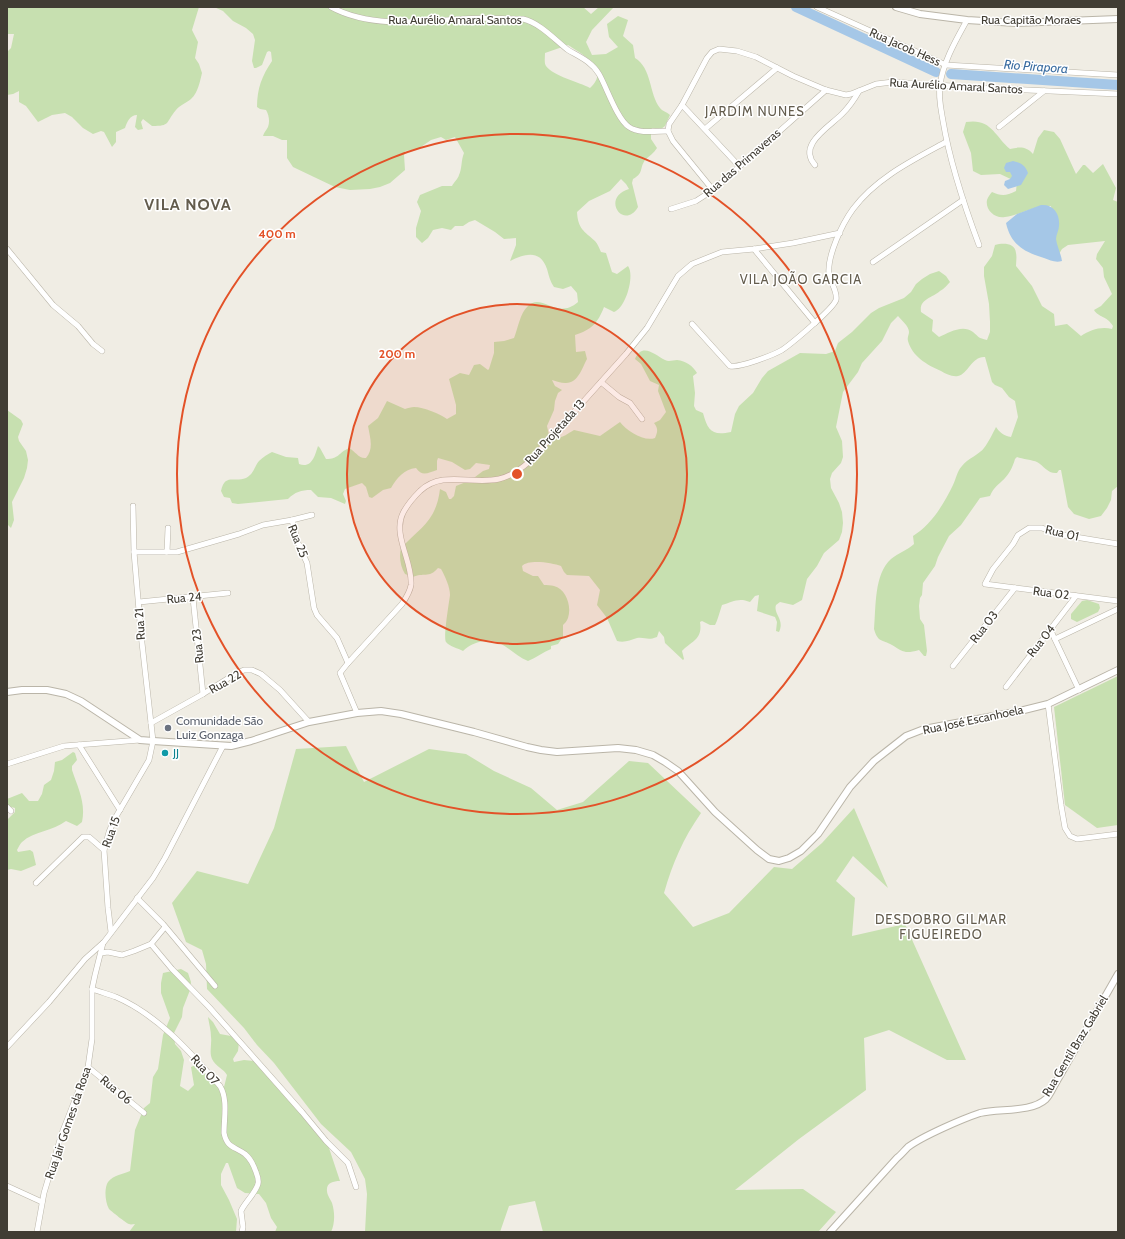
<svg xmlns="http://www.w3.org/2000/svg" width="1125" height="1239" font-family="Cabin,sans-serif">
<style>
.green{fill:#c7e0b0;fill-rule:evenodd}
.water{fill:#a5c7e7}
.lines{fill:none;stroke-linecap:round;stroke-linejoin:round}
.river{stroke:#a5c7e7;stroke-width:10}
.minor-casing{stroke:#bab5a8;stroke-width:6}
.tertiary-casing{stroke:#bab5a8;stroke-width:8}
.minor{stroke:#fff;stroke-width:5}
.tertiary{stroke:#fff;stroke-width:6}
.ring{fill:none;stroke:#e35228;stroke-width:2}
.worship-dot{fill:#6b7280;stroke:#fff;stroke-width:1.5}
.culture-dot{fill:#0f9aa8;stroke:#fff;stroke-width:1.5}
.labels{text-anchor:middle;stroke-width:3;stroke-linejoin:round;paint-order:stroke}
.street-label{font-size:12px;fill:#413d34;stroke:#fff}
.worship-label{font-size:12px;fill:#5b616d;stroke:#fff;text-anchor:start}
.culture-label{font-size:12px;fill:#0d838f;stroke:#fff;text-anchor:start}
.water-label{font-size:13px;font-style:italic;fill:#3a6da1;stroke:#fff}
.neighbourhood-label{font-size:13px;letter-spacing:1px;fill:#635c4d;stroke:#fff}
.district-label{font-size:16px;font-weight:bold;letter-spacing:1px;fill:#635c4d;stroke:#fff}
.centre{fill:#e35228;stroke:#fff;stroke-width:2}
.ring-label{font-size:12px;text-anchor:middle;font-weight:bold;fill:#e35228;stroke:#fff;stroke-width:3;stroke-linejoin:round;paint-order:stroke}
</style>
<rect width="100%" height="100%" fill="#f0ede4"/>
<g class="green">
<path d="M7 7H199L192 30 198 42 195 58 199 64 202 73C200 81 198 93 191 99 186 103 180 105 176 110 165 123 171 126 152 126L143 119 141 122 143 129 138 130 135 127 137 115C130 115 127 122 125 128L116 132V142L112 147 104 132 101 131 93 134 83 128 72 117 65 113 52 115 38 122 26 106 19 102V91L13 94 7 95V52L11 48 14 34H7Z"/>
<path d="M214 7H583L591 14 599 7H614L592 30 586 42 592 55 606 54 618 47 609 37 607 24 618 16 628 20 623 36 633 45 635 58C652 68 649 94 660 108 662 111 667 112 670 115L665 126 661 129 652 128 651 130V139L657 148C654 153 649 156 645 160 639 169 644 173 633 179L632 183 638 207C624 231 600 198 629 189L626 184 621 179 610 191 589 201 577 212C578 229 584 231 595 241 598 244 599 248 601 252L606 253 612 272 617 274 628 266C635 275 626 308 614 312L604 307C598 323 591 330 575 335L576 352 585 351 587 359C582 368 578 384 565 383 561 383 556 381 552 380L555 386 562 390 558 393 555 401 554 410 547 426 549 435C561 440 564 436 574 430L600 436 620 422C627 431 644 442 655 438 658 431 658 428 654 423L660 420 666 412 658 391 659 385 650 381 641 364 635 359C642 342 655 355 665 360 669 362 673 360 677 360 686 361 693 366 697 373L693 376 695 393 694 406 696 410 703 413C708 431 712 436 731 432L735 414 739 406 753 393 762 378 768 371 800 353 826 354 835 351 838 343 852 332 871 313 879 308 904 298 911 292 916 284 922 279 930 274 939 271 946 276 950 282C947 285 944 289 940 291 932 298 919 299 921 312L933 320 932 331 939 337C949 333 962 324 973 332 979 337 978 338 987 340L990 332V322L989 304 984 276V267L992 256 995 245C1002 243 1015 242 1016 253 1017 258 1016 262 1016 266L1032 286 1042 306 1054 314 1055 326 1067 324 1081 336C1090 330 1101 326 1112 329L1113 326C1106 315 1099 318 1094 310L1101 306 1112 294 1104 277 1103 268 1096 259 1097 254 1105 241 1068 245 1062 249 1056 259 1051 206C1034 205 1021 215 1005 217 995 219 985 210 987 200 988 197 990 194 992 192 1001 196 1006 196 1016 191L1017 182 1000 174 981 175 973 171 971 153 963 132 966 122C991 118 994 135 1010 149 1019 147 1026 146 1033 154L1038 138 1044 130 1054 132 1060 139 1076 174 1083 165H1085L1093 173 1103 164 1116 188 1113 200 1118 202V486L1112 491 1111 500 1107 508 1101 516 1089 519 1074 514 1068 507 1061 470H1059L1057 473C1048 474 1044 466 1037 462 1033 460 1022 459 1017 457L1015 459C1013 467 1008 476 1002 481 996 487 994 487 990 496L980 498 961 525 949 536 938 557 935 566 923 583 922 595 920 598 919 606 920 619 924 625 927 651 926 656H924L919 650C905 654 903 652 892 645 882 639 878 643 874 629 876 607 874 574 891 559 898 553 908 550 914 544L913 536C931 525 944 504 953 485 956 479 957 471 962 466 967 459 980 454 984 448 988 443 993 433 996 427 999 432 1004 436 1011 437L1018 417 1015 401 1009 397 1002 388 995 385 992 382 985 357C972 356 968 374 958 376 952 377 946 374 941 371 927 365 912 356 908 341 907 337 909 335 909 332 909 326 901 320 898 316L891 323 882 341 862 363 858 372 843 392 836 427 842 441 843 457 841 463 832 473 830 479 831 488 839 503 842 512 843 523 842 532 839 540 824 553 817 566 807 579 802 600 793 605 780 602 776 605C773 614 785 619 779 632L776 631 777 622 775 617 757 611 759 595 755 596 750 602C739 597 732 602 722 605 720 611 717 622 715 625H710L702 621 700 622C703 640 691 641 682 651L684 659 683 660 665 643 664 637 659 631 657 637C647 641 646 637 637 638 630 640 625 643 617 641L607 618 597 605 600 590 589 576 567 575 564 572 561 566C552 563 529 559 522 566L523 571 533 576H538L544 585C547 585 551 585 554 586 566 589 572 606 568 618 567 621 565 623 563 625V637L558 644 551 646V649C543 652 536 658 528 661 512 655 502 637 483 641 475 643 469 645 463 651 458 648 450 647 446 642 443 638 449 603 450 595 450 587 445 576 441 569L438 568C429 579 423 572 413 577L405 574C400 566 399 556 401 548 422 526 436 521 440 489L446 492 449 499H451L454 496 456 486 471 480 483 471 489 469 490 465 476 463 470 469 465 470 452 462 438 458 437 461V470C428 473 422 477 416 468 404 469 397 478 391 488L383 490 372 498 369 497 366 487 362 483 345 489 343 494 346 501 345 504 331 498 318 497 311 490C301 490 295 492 288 499L238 504 232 503 230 498 224 497 221 491C225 473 234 483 246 478 254 474 254 467 259 461 263 457 268 454 272 452L286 457 298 458 299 464C312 469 315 455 318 446L320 448 326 459C339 459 338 453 349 448 355 451 359 459 366 458 374 449 370 437 368 426L378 418 387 401 405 409C408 408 411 407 414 407 424 407 440 414 447 419L456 414V405L449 379 460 373 469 375 474 365 480 364 488 370 489 369 494 353V342L504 341 514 338C518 328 520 313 528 306 542 292 556 321 578 302L577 293 571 286 563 289 554 287C550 281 549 276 547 269 540 249 525 254 510 261L516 245V238L504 239 495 232 475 220 469 222 463 226H455L451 230 442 228 433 230 428 238 422 243 416 237V228L421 211 417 202 420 195 442 186H452C454 182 458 179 459 175 462 169 461 160 464 153L455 137 446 140 441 137 431 140 418 149 405 151 404 155 405 170 390 183 380 187 370 189 350 190 335 187 293 167 287 158V140H282L273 136H263C264 132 266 131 268 127 270 122 269 115 266 110L260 109 257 107C257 88 262 76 272 61L271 52 269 51 267 52 262 65 256 68H254L252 61 255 40 253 34 246 28 233 21 223 11ZM568 45C582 54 611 69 590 88 579 82 553 76 546 66 544 63 545 57 545 53Z"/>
<path d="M7 410 21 420 23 424 18 437 19 441 26 451 28 460 27 468 24 478 12 502 14 520 11 528 7 524Z"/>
<path d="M1087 600 1099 604 1100 608 1098 612 1077 622 1071 619V614L1082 601Z"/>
<path d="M1118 676V825L1097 828 1065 805 1054 707Z"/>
<path d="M346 746 364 782 429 749 466 754 494 771 531 788 557 810 583 802 629 761 648 763 701 813C683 839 673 862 664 893L693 927 729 913 774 867 792 869 822 843 854 808 888 888 853 856 836 881 855 898 852 936 905 924 966 1060H947L889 1030 864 1038 866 1090 799 1139 735 1190 803 1189 836 1212 818 1232H543L535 1201 509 1206 500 1232H365L367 1194 365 1179 351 1152 321 1124 274 1063 257 1045 244 1028 207 989 206 964 202 950 186 942 172 903 197 871 248 884 274 828 296 749Z"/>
<path d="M73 752 75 753 77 760 72 766V770C78 788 86 803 82 822L77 826 66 821C53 831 34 831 22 842 20 844 18 848 17 850L18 852 30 850 33 852 36 865 21 871 11 869 7 870V820L15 812V808L7 806V799L22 793 29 801H38L42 794 44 785 51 780 54 771 55 762 62 760Z"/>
<path d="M181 969 188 973 191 982 190 990 183 1008 182 1017 174 1033 175 1044 181 1051 184 1060 180 1086 188 1091 194 1085 191 1067 200 1063 224 1087 227 1075C224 1069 216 1067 212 1059 209 1052 212 1044 211 1037 211 1030 209 1024 208 1017L213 1022 220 1034 231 1036 239 1042 238 1051 233 1059 234 1062 244 1060 254 1061 264 1069 326 1139 340 1181C333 1181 326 1183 327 1191 327 1195 331 1200 332 1203 335 1212 335 1224 331 1232H275L277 1227 271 1218 266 1203 259 1194 245 1193 237 1188 228 1163H226L221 1174V1185L229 1200 237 1219 236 1232H129L135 1224C133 1224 131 1225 129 1224 126 1223 111 1211 109 1209 105 1202 104 1188 108 1182 113 1175 124 1174 130 1171L135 1130 144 1108 150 1103 153 1077 158 1069 163 1035 170 1018 161 993V983L163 973Z"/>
</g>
<g class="water">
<path d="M1013 161C1021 163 1025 165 1028 173L1021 185 1008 189 1004 185 1005 181 1010 179 1012 176 1010 172H1006L1004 168 1006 163Z"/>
<path d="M1041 205C1054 204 1060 214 1059 226 1059 230 1056 235 1056 239 1057 246 1061 254 1062 261 1055 263 1050 260 1044 258 1024 252 1011 245 1006 223L1017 214Z"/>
</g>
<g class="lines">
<g class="river">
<path d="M796 7 936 72"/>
<path d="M951 74 1118 85"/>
</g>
<g class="minor-casing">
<g id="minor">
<path d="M331 7C370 28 419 22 461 19 482 17 502 19 523 19 540 23 554 39 568 50 580 57 592 62 599 74 607 88 617 119 629 127 639 134 657 131 668 131L669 124 682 105 707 58 712 52 719 49 737 51 756 57 793 76 826 90 846 95 851 94 876 84 893 82 981 88 1118 94"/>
<path d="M817 7 946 65 1118 75"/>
<path d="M967 20C956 40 943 62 940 85 938 97 941 109 943 121 950 163 964 205 979 245"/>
<path d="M682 105 739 166"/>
<path d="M999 127 1044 91"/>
<path d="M705 129 777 68"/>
<path d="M668 131 673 141 713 190"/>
<path d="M815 165C797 145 829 127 842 114 849 107 854 100 859 91"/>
<path d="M671 209 696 201 713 190 826 90"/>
<path d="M7 249 53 305 78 326 93 344 102 351"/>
<path d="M754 249 815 323"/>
<path d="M873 262 963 200"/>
<path d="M692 324 730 366C740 368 773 355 782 350 791 344 833 309 836 300 838 292 830 282 829 274 827 256 842 224 853 209 876 178 913 160 946 142"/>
<path d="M601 382 619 397 630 403 642 419"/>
<path d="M292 520 312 515"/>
<path d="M1118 544 1057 534 1042 528H1029L1018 535 1013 544 993 569 985 584 1118 601"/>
<path d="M134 552H177L239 534 263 525 292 520 298 543 307 563 314 608 317 615 337 638 348 663"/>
<path d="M167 552 168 528"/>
<path d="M193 598 203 694"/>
<path d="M139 602 228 593"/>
<path d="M1050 629 1079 690"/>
<path d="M1055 639 1118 609"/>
<path d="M953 666 1015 588"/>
<path d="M1006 687 1076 596"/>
<path d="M1048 704 1061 805 1065 828 1070 836 1077 839 1118 834"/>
<path d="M357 713 340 673 348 663 402 604C406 598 410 592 411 585 413 562 392 535 403 513 407 505 413 498 420 491 442 470 472 485 499 479 512 476 521 469 530 461L626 354 647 328 678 276 692 264 722 252 754 249 793 243 840 233"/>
<path d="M151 723 203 694 235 674 244 670H252L261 674 280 690 309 722"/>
<path d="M79 745 120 810"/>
<path d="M7 764 64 746 140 740"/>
<path d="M7 807 11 811"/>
<path d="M36 883 83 837H89L104 850"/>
<path d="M137 898 163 924 215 986"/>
<path d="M111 932 108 908 104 850 109 832 114 820 149 760 153 741 141 634 134 552 133 506"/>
<path d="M151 944 172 969 209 1007 302 1112 326 1141 348 1163 356 1187"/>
<path d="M101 953 108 952 122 955 134 951 151 944 165 927"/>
<path d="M92 989C100 992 108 994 116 997 158 1015 190 1052 220 1086 228 1099 224 1118 224 1133 227 1148 234 1146 245 1154 251 1159 254 1166 256 1172 258 1177 259 1180 258 1184 255 1194 245 1202 241 1211L243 1227 242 1232"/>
<path d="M7 1047 49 1002 85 959 104 942 153 878 165 858 223 746"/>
<path d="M88 1067 144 1113"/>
<path d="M7 1186 42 1202"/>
<path d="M37 1232 44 1193 62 1133 88 1067 92 1039V989L95 975 103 943"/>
</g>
</g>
<g class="tertiary-casing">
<g id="tertiary">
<path d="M896 7 920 14 967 20 1016 23 1118 19"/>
<path d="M7 692 22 690H47L66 694 81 701 140 740 153 741 231 746 251 741 309 722 357 713 381 711 401 714 474 732 527 747 541 750 557 752 618 748 636 750 653 755 665 762 678 771 715 812 757 850 769 859 779 861 789 858 801 851 818 834 850 787 874 761 906 736 924 729 1020 711 1048 704 1118 670"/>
<path d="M830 1232 897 1158C901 1155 904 1151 908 1147 923 1136 962 1119 980 1113 999 1108 1031 1113 1046 1099 1049 1096 1052 1090 1054 1086L1118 974"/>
</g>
</g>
<use href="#minor" class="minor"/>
<use href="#tertiary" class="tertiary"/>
</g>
<circle cx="517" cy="474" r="170" fill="#e35228" fill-opacity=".12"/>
<g class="ring">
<circle cx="517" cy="474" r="170"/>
<circle cx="517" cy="474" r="340"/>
</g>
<circle class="worship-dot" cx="168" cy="728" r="4"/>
<circle class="culture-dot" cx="165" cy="753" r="4"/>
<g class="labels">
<g class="street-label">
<text x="455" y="24">Rua Aurélio Amaral Santos</text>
<text x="1031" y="24">Rua Capitão Moraes</text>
<text transform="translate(905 47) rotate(24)" y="4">Rua Jacob Hess</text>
<text transform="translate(956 86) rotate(3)" y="4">Rua Aurélio Amaral Santos</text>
<text transform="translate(742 163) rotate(-41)" y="4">Rua das Primaveras</text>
<text transform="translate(555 432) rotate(-48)" y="4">Rua Projetada 13</text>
<text transform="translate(1062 533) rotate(13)" y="4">Rua 01</text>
<text transform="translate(298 541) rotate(68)" y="4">Rua 25</text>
<text transform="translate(1051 593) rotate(7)" y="4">Rua 02</text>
<text transform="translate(184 598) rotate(-5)" y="4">Rua 24</text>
<text transform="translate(140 624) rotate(-94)" y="4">Rua 21</text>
<text transform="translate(984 627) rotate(-52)" y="4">Rua 03</text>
<text transform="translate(1041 641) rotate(-52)" y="4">Rua 04</text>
<text transform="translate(198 646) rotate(-96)" y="4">Rua 23</text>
<text transform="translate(225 682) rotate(-30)" y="4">Rua 22</text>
<text transform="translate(973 720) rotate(-12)" y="4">Rua José Escanhoela</text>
<text transform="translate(111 832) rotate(-71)" y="4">Rua 15</text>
<text transform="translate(1075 1046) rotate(-59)" y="4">Rua Gentil Braz Gabriel</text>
<text transform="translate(205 1070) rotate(48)" y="4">Rua 07</text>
<text transform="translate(116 1090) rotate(40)" y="4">Rua 06</text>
<text transform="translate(68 1123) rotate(-71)" y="4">Rua Jair Gomes da Rosa</text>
</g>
<g class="worship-label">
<text x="176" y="725">Comunidade São<tspan x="176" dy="14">Luiz Gonzaga</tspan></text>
</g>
<g class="culture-label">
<text x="173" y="757">JJ</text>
</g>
<g class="water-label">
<text transform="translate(1036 66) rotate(4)" y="5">Rio Pirapora</text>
</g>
<g class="neighbourhood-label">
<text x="755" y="116">JARDIM NUNES</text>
<text x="801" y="284">VILA JOÃO GARCIA</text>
<text x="941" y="924">DESDOBRO GILMAR<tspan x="941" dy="15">FIGUEIREDO</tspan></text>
</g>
<g class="district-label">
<text x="188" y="210">VILA NOVA</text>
</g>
</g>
<circle cx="517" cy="474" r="6" class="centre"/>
<g class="ring-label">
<text x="277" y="238">400 m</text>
<text x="397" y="358">200 m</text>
</g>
<rect width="1125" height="1239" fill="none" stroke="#413d34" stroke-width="16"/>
</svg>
